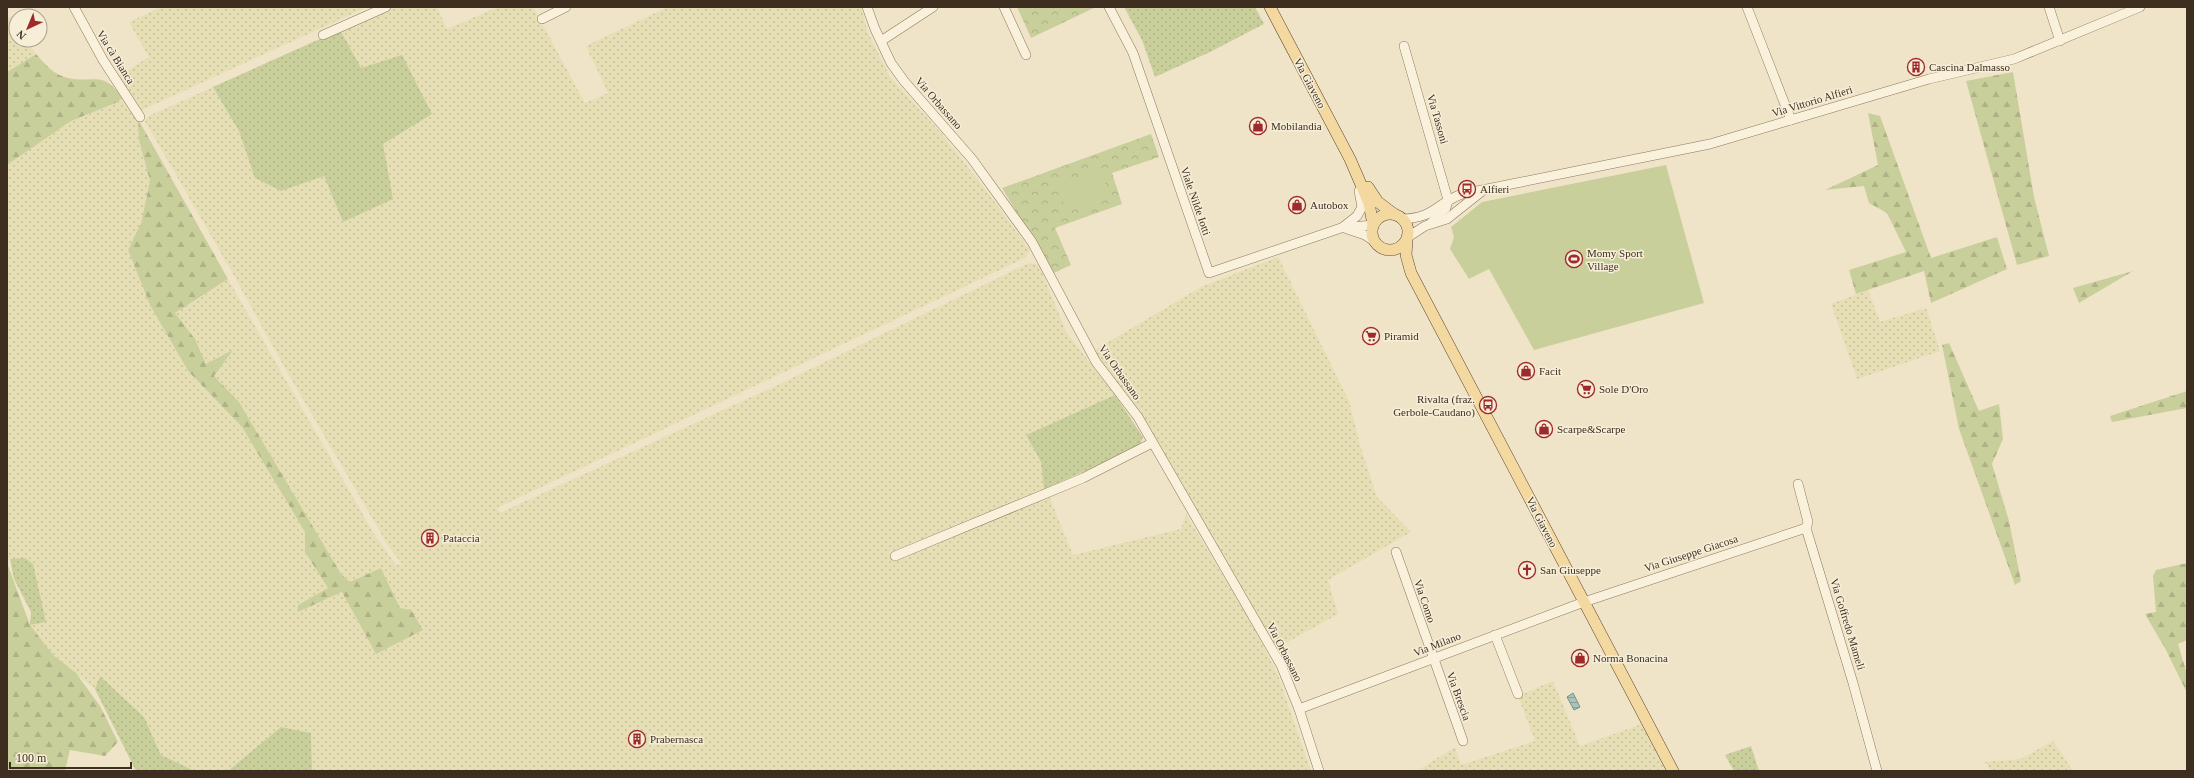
<svg xmlns="http://www.w3.org/2000/svg" width="2194" height="778" font-family="'Times New Roman',serif">
<style>
.farmland{fill:url(#farmland-dots)}
.grass{fill:url(#grass-dots)}
.forest{fill:url(#forest-firs)}
.park{fill:url(#park-crowns)}
.pitch{fill:#c9cf9b}
.water{fill:url(#water-rules);stroke:#6f938a}
.lines{fill:none;stroke-linecap:round;stroke-linejoin:round}
.minor-casing{stroke:#8d765c;stroke-width:10}
.major-casing{stroke:#5b4430;stroke-width:12}
.minor{stroke:#faf1dc;stroke-width:9}
.major{stroke:#f3d9a0;stroke-width:11}
.labels{text-anchor:middle;stroke-width:3;stroke-linejoin:round;paint-order:stroke}
.street-label{font-size:11px;fill:#3d2e20;stroke:#f7eed8}
.poi-label{font-size:11px;fill:#3d2e20;stroke:#f7eed8;text-anchor:start}
</style>
<defs>
<pattern id="farmland-dots" width="8" height="8" patternUnits="userSpaceOnUse"><rect width="8" height="8" fill="#e6deb5"/><path d="M2 2h.1M6 6h.1" fill="none" stroke="#c6bf9b" stroke-width="1.8" stroke-linecap="round"/></pattern>
<pattern id="grass-dots" width="8" height="8" patternUnits="userSpaceOnUse"><rect width="8" height="8" fill="#c9cf9b"/><path d="M2 2h.1M6 6h.1" fill="none" stroke="#aeb285" stroke-width="1.8" stroke-linecap="round"/></pattern>
<pattern id="forest-firs" width="22" height="20" patternUnits="userSpaceOnUse"><rect width="22" height="20" fill="#c9cf9b"/><path d="M5 1l3.5 6h-7zM16 11l3.5 6h-7z" fill="#aeb285"/></pattern>
<pattern id="park-crowns" width="20" height="18" patternUnits="userSpaceOnUse"><rect width="20" height="18" fill="#c9cf9b"/><path d="M2 6a3 3 0 1 1 6 0M12 15a3 3 0 1 1 6 0" fill="none" stroke="#aeb285"/></pattern>
<pattern id="water-rules" width="6" height="5" patternUnits="userSpaceOnUse"><rect width="6" height="5" fill="#a9c4bc"/><path d="M0 2.5h6" fill="none" stroke="#8ba098"/></pattern>
</defs>
<rect width="100%" height="100%" fill="#f0e4c8"/>
<g class="farmland">
<path d="M162 7H367L140 111 117 77 149 57 129 22Z"/>
<path d="M391 7H437L447 29 498 7H533L585 103 608 93 586 46 668 7H861L868 33 890 77 941 133 982 185 1030 250 1025 258 497 508 500 513 784 382 1029 263 1039 265 1066 332 1115 395 1026 435 1041 462 1044 489 889 553 892 561 1049 496 1073 555 1181 529 1186 514 1252 624 1277 673 1311 771H312L311 733 282 727 228 771H195L161 755 144 717 100 676 95 689 54 656 30 625 45 622 10 559 7 561V165L71 121 118 102 122 98 138 119 139 140 150 181 141 223 128 250 150 305 188 372 242 427 305 532V552L328 588 298 605 299 612 342 592 376 654 423 630 400 608 381 568 350 582 341 574 239 402 214 376 232 351 206 364 195 339 175 313 228 279 374 534 396 565 402 564 389 547 286 370 232 272 145 121 149 116Z"/>
<path d="M7 15 16 27V40H26L36 54 7 72Z"/>
<path d="M1278 257 1349 401 1360 445 1377 497 1411 532 1328 580 1338 614 1275 649 1095 350 1201 287Z"/>
<path d="M1868 290 1880 322 1926 308 1940 351 1857 379 1831 304Z"/>
<path d="M1553 681 1580 746 1642 724 1666 771H1417L1455 747 1461 765 1535 741 1518 696Z"/>
<path d="M2053 741 2073 771H1991L1985 762 2021 759Z"/>
</g>
<g class="grass">
<path d="M1124 7H1255L1264 24 1210 52 1155 77 1142 40Z"/>
<path d="M340 30 361 68 402 55 432 114 383 144 393 199 343 222 324 176 281 191 255 178 239 131 213 87Z"/>
<path d="M1115 395 1143 437 1139 447 1044 489 1041 462 1026 435Z"/>
<path d="M25 558 33 564 46 622 30 625 31 612 14 579 10 559Z"/>
<path d="M100 676 144 717 161 755 195 771H136L95 689Z"/>
<path d="M281 727 311 733 312 771H228Z"/>
<path d="M1751 746 1759 771H1734L1725 755Z"/>
</g>
<g class="forest">
<path d="M36 54C45 64 54 75 68 78 93 84 103 69 122 98L118 102 71 121 7 165V72Z"/>
<path d="M2013 72 2034 197 2049 256 2017 265 1966 81Z"/>
<path d="M1868 113 1880 116 1931 258 1997 237 2007 269 1931 303 1924 271 1856 294 1849 270 1906 252 1887 213 1869 203 1864 186 1825 190 1878 165Z"/>
<path d="M138 119 228 279 175 313 195 339 206 364 233 350 214 376 239 402 341 574 350 582 381 568 400 608 411 610 423 630 376 654 342 592 298 612V605L328 588 305 552V532L242 427 188 371 150 305 128 250 141 223 150 181 139 140Z"/>
<path d="M2133 271 2079 303 2073 288Z"/>
<path d="M1949 343 1979 411 1999 404 2003 439 1992 464 2009 521 2021 581 2015 585 1959 429 1942 345Z"/>
<path d="M2187 391V408L2112 422 2110 416Z"/>
<path d="M7 563 30 625 54 656 76 673 100 706 118 742 105 756 70 750 65 771H7Z"/>
<path d="M2187 563V640L2178 644 2187 674V693L2166 650 2145 614 2156 612 2153 576 2156 570Z"/>
</g>
<g class="park">
<path d="M1017 7H1096L1031 38Z"/>
<path d="M1151 134 1159 157 1112 173 1122 204 1055 228 1071 265 1054 273 1002 188Z"/>
</g>
<g class="pitch">
<path d="M1666 165 1704 303 1534 350 1489 269 1469 279 1450 249 1454 237 1451 227 1482 202Z"/>
<path d="M1101 170 1110 197 1067 212 1057 185Z"/>
</g>
<path class="water" d="M1573 693 1580 707 1574 710 1567 697Z"/>
<g class="lines">
<g class="minor-casing">
<g id="minor">
<path d="M74 7 103 60 140 117"/>
<path d="M867 7 875 29 891 63 904 81 972 159 1032 242 1096 362 1138 417 1281 665 1299 709 1319 771"/>
<path d="M1004 7 1026 55"/>
<path d="M1109 7 1133 53 1209 273 1341 228 1373 225"/>
<path d="M1747 7 1791 120"/>
<path d="M2049 7 2060 41"/>
<path d="M542 19 566 7"/>
<path d="M323 35 386 7"/>
<path d="M881 41 933 7"/>
<path d="M1404 46 1448 200 1446 208 1431 223"/>
<path d="M1402 219C1435 218 1435 204 1462 194L1710 144 1929 79 2014 59 2140 7"/>
<path d="M1343 227 1357 216 1362 207 1359 191"/>
<path d="M1347 229 1365 235 1374 241"/>
<path d="M1408 237 1425 226 1447 219 1481 192"/>
<path d="M1798 484 1808 522 1806 528 1853 683 1877 771"/>
<path d="M1396 552 1463 741"/>
<path d="M895 556 1083 478 1152 443"/>
<path d="M1495 635 1518 694"/>
<path d="M1299 709 1584 602 1806 528"/>
</g>
</g>
<g class="major-casing">
<g id="major">
<path d="M1270 7 1350 159 1369 203 1373 225"/>
<path d="M1368 187 1378 202 1394 214"/>
<circle cx="1390" cy="232" r="18"/>
<path d="M1407 240 1406 255 1411 273 1673 771"/>
</g>
</g>
<use href="#minor" class="minor"/>
<use href="#major" class="major"/>
</g>
<defs>
<g id="building-ring" transform="scale(0.9)"><circle r="9.5" fill="#f7eed8" stroke="#9e2a2b" stroke-width="1.5"/><path d="M-4-6H4V6H1V3H-1V6H-4ZM-2.5-4.3h1.7v1.8h-1.7ZM.8-4.3h1.7v1.8H.8ZM-2.5-1h1.7V.8h-1.7ZM.8-1h1.7V.8H.8Z" fill="#9e2a2b"/></g>
<g id="shop-ring" transform="scale(0.9)"><circle r="9.5" fill="#f7eed8" stroke="#9e2a2b" stroke-width="1.5"/><path d="M-5-2.5h2.3a2.7 3.5 0 0 1 5.4 0H5L5.5 6h-11ZM-1.5-2.5h3a1.5 2.3 0 0 0-3 0Z" fill="#9e2a2b"/></g>
<g id="bus-ring" transform="scale(0.9)"><circle r="9.5" fill="#f7eed8" stroke="#9e2a2b" stroke-width="1.5"/><path d="M-5-6H5V4H4V6H2V4H-2V6H-4V4H-5ZM-3.5-4V0h7V-4ZM-3.5 1.2v1.5H-2V1.2ZM2 1.2v1.5H3.5V1.2Z" fill="#9e2a2b"/></g>
<g id="stadium-ring" transform="scale(0.9)"><circle r="9.5" fill="#f7eed8" stroke="#9e2a2b" stroke-width="1.5"/><path d="M0-5a6.5 5 0 1 0 0 10a6.5 5 0 1 0 0-10ZM-3.5-1.8h7v3.6h-7Z" fill="#9e2a2b"/></g>
<g id="supermarket-ring" transform="scale(0.9)"><circle r="9.5" fill="#f7eed8" stroke="#9e2a2b" stroke-width="1.5"/><path d="M-6-5.5h2.5l.6 2H6L4.5 2H-2.5L-4.4-4H-6ZM-1.5 3.2a1.3 1.3 0 1 0 .1 0ZM3 3.2a1.3 1.3 0 1 0 .1 0Z" fill="#9e2a2b"/></g>
<g id="church-ring" transform="scale(0.9)"><circle r="9.5" fill="#f7eed8" stroke="#9e2a2b" stroke-width="1.5"/><path d="M-1.2-6h2.4v3.5h3.3v2.4h-3.3V6h-2.4V-.1h-3.3v-2.4h3.3Z" fill="#9e2a2b"/></g>
</defs>
<g fill-rule="evenodd">
<use href="#building-ring" x="1916" y="67"/>
<use href="#shop-ring" x="1258" y="126"/>
<use href="#bus-ring" x="1467" y="189"/>
<use href="#shop-ring" x="1297" y="205"/>
<use href="#stadium-ring" x="1574" y="259"/>
<use href="#supermarket-ring" x="1371" y="336"/>
<use href="#shop-ring" x="1526" y="371"/>
<use href="#supermarket-ring" x="1586" y="389"/>
<use href="#bus-ring" x="1488" y="405"/>
<use href="#shop-ring" x="1544" y="429"/>
<use href="#building-ring" x="430" y="538"/>
<use href="#church-ring" x="1527" y="570"/>
<use href="#shop-ring" x="1580" y="658"/>
<use href="#building-ring" x="637" y="739"/>
</g>
<g class="labels">
<g class="street-label">
<text transform="translate(116 57) rotate(58)" y="4">Via cà Bianca</text>
<text transform="translate(1310 83) rotate(62)" y="4">Via Giaveno</text>
<text transform="translate(1812 101) rotate(-17)" y="4">Via Vittorio Alfieri</text>
<text transform="translate(939 103) rotate(49)" y="4">Via Orbassano</text>
<text transform="translate(1438 119) rotate(74)" y="4">Via Tassoni</text>
<text transform="translate(1196 201) rotate(71)" y="4">Viale Nilde Iotti</text>
<text transform="translate(1120 372) rotate(55)" y="4">Via Orbassano</text>
<text transform="translate(1542 522) rotate(63)" y="4">Via Giaveno</text>
<text transform="translate(1691 553) rotate(-18)" y="4">Via Giuseppe Giacosa</text>
<text transform="translate(1425 601) rotate(71)" y="4">Via Como</text>
<text transform="translate(1848 624) rotate(73)" y="4">Via Goffredo Mameli</text>
<text transform="translate(1437 644) rotate(-21)" y="4">Via Milano</text>
<text transform="translate(1285 652) rotate(63)" y="4">Via Orbassano</text>
<text transform="translate(1459 696) rotate(70)" y="4">Via Brescia</text>
</g>
<g class="poi-label">
<text x="1929" y="71">Cascina Dalmasso</text>
<text x="1271" y="130">Mobilandia</text>
<text x="1480" y="193">Alfieri</text>
<text x="1310" y="209">Autobox</text>
<text x="1587" y="257">Momy Sport<tspan x="1587" dy="13">Village</tspan></text>
<text x="1384" y="340">Piramid</text>
<text x="1539" y="375">Facit</text>
<text x="1599" y="393">Sole D'Oro</text>
<text x="1475" y="403" text-anchor="end">Rivalta (fraz.<tspan x="1475" dy="13">Gerbole-Caudano)</tspan></text>
<text x="1557" y="433">Scarpe&amp;Scarpe</text>
<text x="443" y="542">Pataccia</text>
<text x="1540" y="574">San Giuseppe</text>
<text x="1593" y="662">Norma Bonacina</text>
<text x="650" y="743">Prabernasca</text>
</g>
</g>
<rect width="2194" height="778" fill="none" stroke="#3d2e20" stroke-width="16"/>
<g transform="translate(28 28) rotate(224)"><circle r="19" fill="#f7eed8" stroke="#ada18e"/>
<path d="M0-3L7 15L0 10L-7 15Z" fill="#9e2a2b"/>
<text y="-6" font-size="11" font-weight="bold" text-anchor="middle" fill="#3d2e20">N</text>
</g>
<path d="M10 762v6h121v-6" fill="none" stroke="#3d2e20" stroke-width="2"/>
<text x="16" y="762" font-size="12" fill="#3d2e20" stroke="#f7eed8" stroke-width="3" paint-order="stroke">100 m</text>
</svg>
